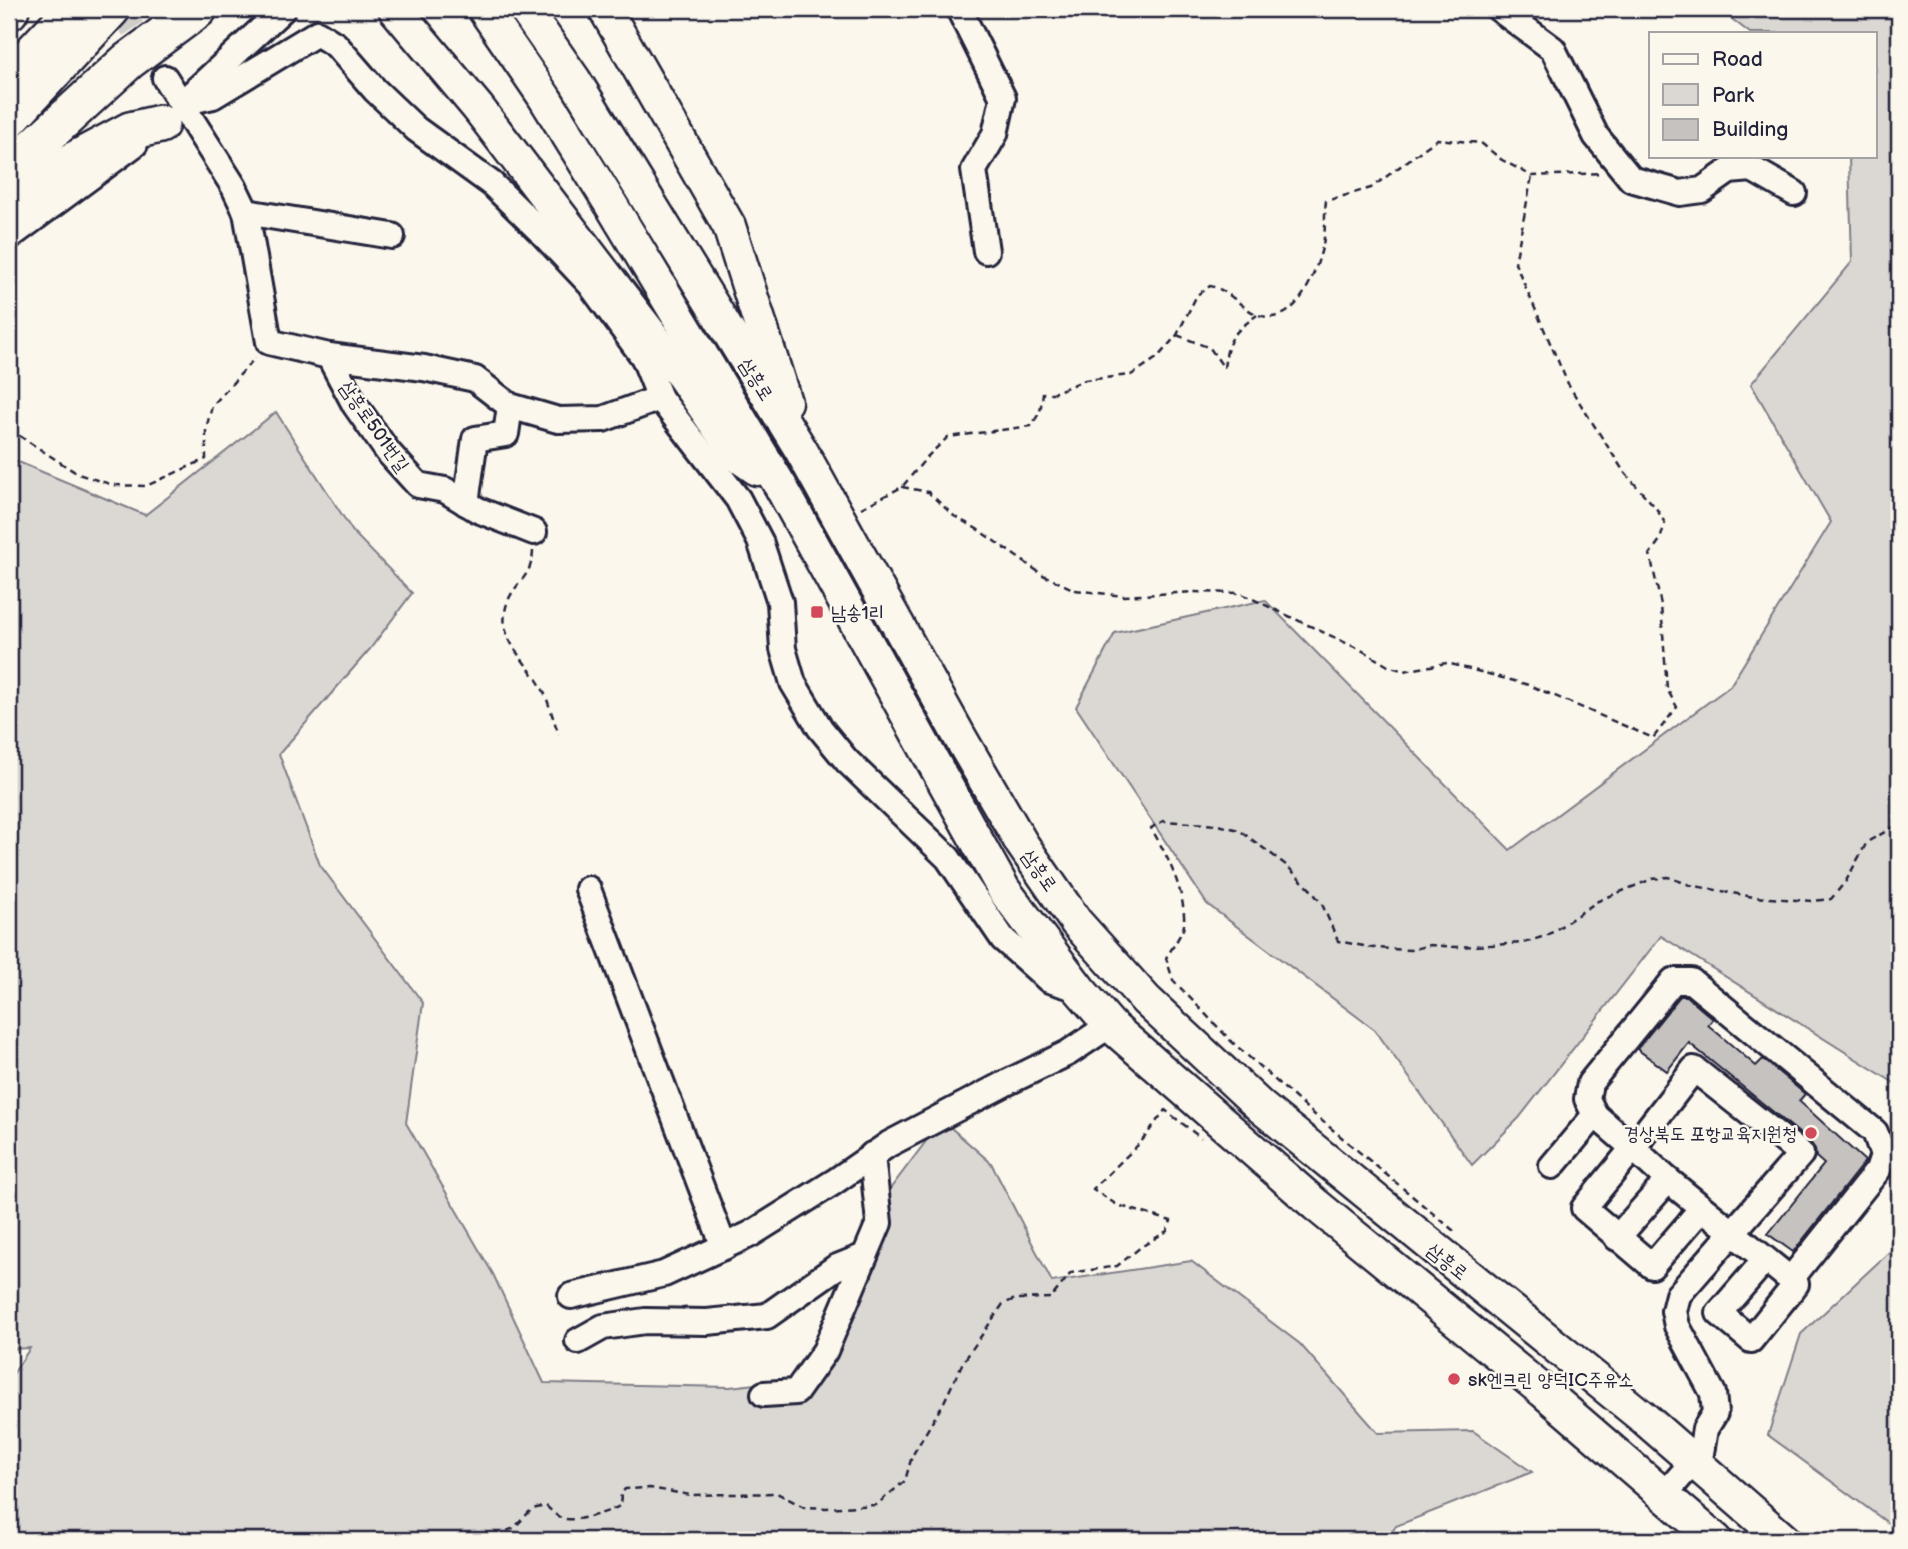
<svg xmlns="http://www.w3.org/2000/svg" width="1908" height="1549" font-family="'Balsamiq Sans','Poor Story',sans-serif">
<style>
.green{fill:#dbd8d3;stroke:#7e7d87;stroke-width:2}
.building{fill:#c6c2c0;stroke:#22223b;stroke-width:2}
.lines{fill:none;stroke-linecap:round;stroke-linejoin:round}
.minor-tunnel{stroke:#d0ccc9;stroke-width:24;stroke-dasharray:24 12;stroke-linecap:butt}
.minor-casing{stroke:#22223b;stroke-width:30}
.major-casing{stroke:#22223b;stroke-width:37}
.highway-casing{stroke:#22223b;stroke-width:42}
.path{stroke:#22223b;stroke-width:2.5;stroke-dasharray:7 5;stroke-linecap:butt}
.minor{stroke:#fbf7ec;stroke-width:24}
.major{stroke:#fbf7ec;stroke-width:32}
.highway{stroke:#fbf7ec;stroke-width:37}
.poi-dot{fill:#d1495b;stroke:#fbf7ec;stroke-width:2.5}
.labels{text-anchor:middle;stroke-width:5;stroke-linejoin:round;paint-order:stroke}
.street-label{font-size:19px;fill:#22223b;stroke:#fbf7ec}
.poi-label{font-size:19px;fill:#22223b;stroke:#fbf7ec;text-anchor:start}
</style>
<rect width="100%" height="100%" fill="#fbf7ec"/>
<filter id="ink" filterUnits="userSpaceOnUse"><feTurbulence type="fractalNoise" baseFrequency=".0143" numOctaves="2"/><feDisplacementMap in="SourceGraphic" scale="14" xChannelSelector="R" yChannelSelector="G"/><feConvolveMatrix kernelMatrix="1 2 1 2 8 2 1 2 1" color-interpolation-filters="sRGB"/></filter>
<g filter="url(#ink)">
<g class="green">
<path d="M1719 9H1899V1086L1661 936 1519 1118 1472 1165 1375 1030 1207 904 1076 707 1115 633 1265 600 1510 850 1730 686 1831 522 1751 384 1852 262 1849 156H1875V33H1750Z"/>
<path d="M276 412 353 532 412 593 370 649 279 754 320 865 423 1003 406 1123 493 1274 544 1383 730 1387 806 1378 878 1205 942 1120 991 1163 1052 1282 1191 1261 1300 1344 1378 1433 1473 1431 1532 1472 1396 1526 1386 1540H9V1380L30 1348 9 1349V458L145 515Z"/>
<path d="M1899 1243V1531L1768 1435 1801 1334Z"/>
</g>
<path class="building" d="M1680 996H1686L1713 1019 1708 1025 1756 1066 1763 1059 1805 1094 1799 1101 1865 1161 1793 1252 1768 1234 1824 1164 1816 1157 1815 1149 1810 1142 1689 1043 1667 1071 1637 1049Z"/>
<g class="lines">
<path class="minor-tunnel" d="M120 9 165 78"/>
<g class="minor-casing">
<g id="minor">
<path d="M959 9 1003 98 995 134 974 170 986 251"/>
<path d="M1499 9 1553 49 1596 136 1631 179 1680 193 1702 190 1729 171 1752 169 1794 193"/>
<path d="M165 78 234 187 246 212 269 342 329 356 355 405 388 452 418 485 445 490 478 510 534 532"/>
<path d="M181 103 213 96 317 33 336 45 375 90 416 129 492 184 541 232 590 284 644 358 657 364"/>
<path d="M181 104 283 9"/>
<path d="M246 212 392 236"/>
<path d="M9 237 135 144"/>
<path d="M329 356 424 368 475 379 510 406 558 420 603 419 660 398"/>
<path d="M644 358 660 398 738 499 760 541 780 602 783 649 793 683 820 728 847 761 948 858 1003 939 1049 980 1079 989"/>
<path d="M466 503 475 439 506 434 510 406"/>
<path d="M588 889 724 1247"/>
<path d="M1552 1166 1595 1115"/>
<path d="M1702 1208 1652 1266 1584 1208 1633 1148 1668 1180 1796 1284 1751 1340 1719 1313 1765 1260"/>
<path d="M1617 1238 1668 1180"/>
<path d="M571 1296 664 1274 751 1234 834 1182 889 1144 1004 1084 1068 1053 1110 1025"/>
<path d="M578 1341 603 1327 645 1321 707 1322 767 1316 835 1268 865 1256"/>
<path d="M764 1394 796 1392 825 1351 879 1223 872 1155"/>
<path d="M1663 1496 1701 1453 1705 1429 1715 1413 1713 1393 1677 1326 1674 1311 1678 1295 1801 1154 1694 1069 1633 1148 1595 1115 1587 1099 1590 1083 1673 981H1691L1875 1132 1883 1155 1878 1170 1791 1279"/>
</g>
</g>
<g class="major-casing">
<g id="major">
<path d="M395 9 478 108 682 375 737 455 757 469"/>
<path d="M484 9 543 95 610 203 781 487 1004 890 1079 989 1110 1025 1316 1205 1543 1391 1716 1540"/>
<path d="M525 9 575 81 801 450 961 739 1022 844 1076 922 1146 1000 1261 1107 1645 1419 1784 1540"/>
<path d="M605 9 729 226 785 402"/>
</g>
</g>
<g class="highway-casing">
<g id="highway">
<path d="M9 11 10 9"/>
<path d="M9 78 74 9"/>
<path d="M9 119 111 9"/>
<path d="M9 170 128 61 198 9"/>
<path d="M9 200 68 164 130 131 160 124"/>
</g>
</g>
<g class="path">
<path d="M1177 335 1210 348 1224 368C1228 338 1233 333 1257 315"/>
<path d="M9 429 78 474 113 485 146 486 206 459V429L212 406 255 358"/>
<path d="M902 487 928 492 954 516 977 529 1043 575 1075 590 1123 596 1194 592 1240 593 1363 651 1388 666 1404 671 1447 663 1529 685 1653 738 1677 707 1667 689 1661 605 1650 554 1660 540 1665 523 1656 508 1624 472 1569 386 1515 263 1532 176"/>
<path d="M861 508 902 487 927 457 948 437 1031 426 1040 412 1043 393H1053L1085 380 1131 375 1157 358 1177 335 1197 295 1210 286C1229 290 1239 306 1256 314 1296 331 1316 273 1323 244 1326 231 1324 215 1326 201L1371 188 1437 139 1481 143 1502 160 1532 176 1601 173"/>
<path d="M533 551C532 581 509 584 505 612 500 642 529 664 542 688 548 699 553 720 559 734"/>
<path d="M1454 1231 1303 1105 1231 1041 1173 980 1166 958C1170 951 1184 931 1184 925 1186 892 1167 855 1151 828L1163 821 1218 825 1239 830 1286 865 1311 890 1322 904 1338 941 1374 948 1411 950 1430 945 1457 947 1523 943 1548 935 1598 901 1652 879 1668 877 1690 885 1753 897 1813 901 1831 899 1846 881 1867 842 1899 824"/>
<path d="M485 1540 514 1528 532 1509 546 1506C550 1509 554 1514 559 1517 574 1524 605 1513 620 1506L621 1494 625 1489 650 1488 690 1495 777 1493 804 1507 826 1508 876 1505 905 1481 912 1456 944 1402 962 1364 1003 1304 1015 1299 1051 1298 1071 1273 1117 1266 1141 1247 1167 1231 1171 1221 1117 1205 1093 1189 1141 1142 1165 1110 1201 1138"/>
</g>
<use href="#minor" class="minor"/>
<use href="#major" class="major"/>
<use href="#highway" class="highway"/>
</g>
</g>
<g class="poi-dot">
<rect x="810" y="605" width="14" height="14" rx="3.5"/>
<circle cx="1811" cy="1133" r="7"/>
<circle cx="1454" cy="1379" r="7"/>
</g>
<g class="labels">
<g class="street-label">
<text transform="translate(757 379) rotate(58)" y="7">삼흥로</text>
<text transform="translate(375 426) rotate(55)" y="7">삼흥로501번길</text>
<text transform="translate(1040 870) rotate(55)" y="7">삼흥로</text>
<text transform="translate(1448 1261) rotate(39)" y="7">삼흥로</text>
</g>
<g class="poi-label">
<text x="831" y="619">남송1리</text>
<text x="1797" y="1140" text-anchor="end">경상북도 포항교육지원청</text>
<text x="1468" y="1386">sk엔크린 양덕IC주유소</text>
</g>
</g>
<rect width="1908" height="1549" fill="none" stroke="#fbf7ec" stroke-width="35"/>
<rect x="18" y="18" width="1873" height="1514" fill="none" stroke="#22223b" stroke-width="2.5" filter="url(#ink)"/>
<rect x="1649" y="32" width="228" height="126" fill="#fbf7ec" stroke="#a4a2a5" stroke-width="2"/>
<rect x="1663" y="54" width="35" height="10" fill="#fbf7ec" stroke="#a4a2a5" stroke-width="2"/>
<text x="1712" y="66" font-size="21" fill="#22223b">Road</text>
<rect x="1663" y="84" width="35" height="21" fill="#dbd8d3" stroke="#a4a2a5" stroke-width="2"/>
<text x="1712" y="102" font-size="21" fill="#22223b">Park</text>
<rect x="1663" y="119" width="35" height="21" fill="#c6c2c0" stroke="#a4a2a5" stroke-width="2"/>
<text x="1712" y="136" font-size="21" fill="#22223b">Building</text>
</svg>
